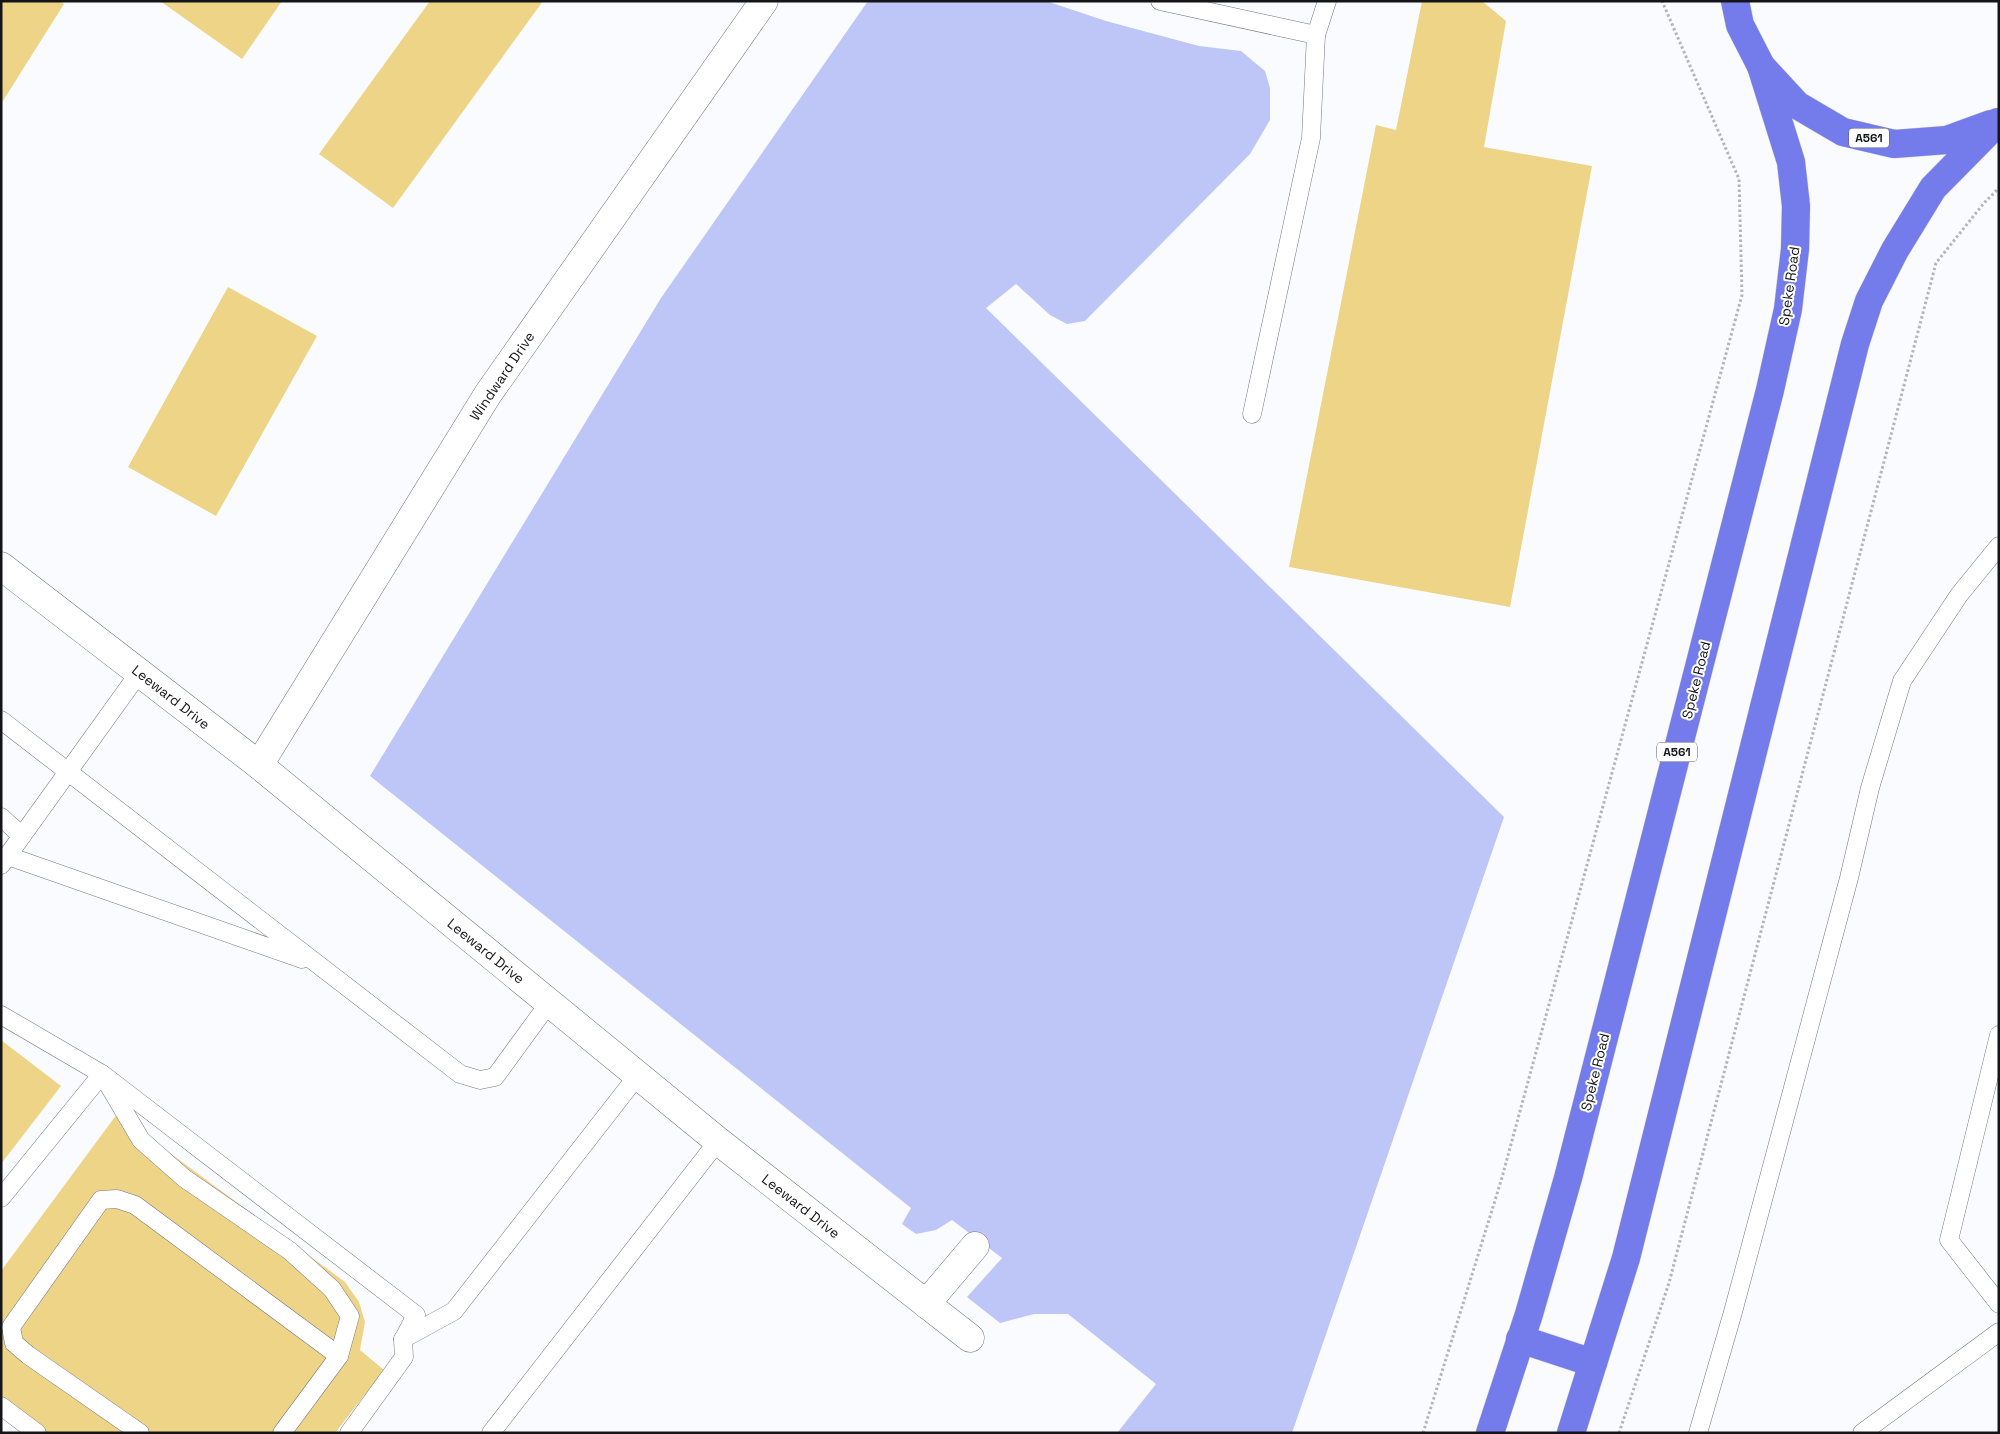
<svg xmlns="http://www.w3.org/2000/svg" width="2000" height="1434" font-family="'Space Grotesk',sans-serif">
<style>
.green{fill:#bec6f8}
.building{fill:#eed487}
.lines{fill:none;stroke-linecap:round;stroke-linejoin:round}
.lane-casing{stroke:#74767f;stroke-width:19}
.street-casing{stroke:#74767f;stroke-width:29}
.highway-casing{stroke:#d5d5d5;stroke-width:29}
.path{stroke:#b4b5b9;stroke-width:3;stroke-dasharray:2.5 2.5;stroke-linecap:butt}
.lane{stroke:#fff;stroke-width:18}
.street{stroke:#fff;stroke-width:28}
.highway{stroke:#747beb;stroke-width:28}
.labels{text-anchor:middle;stroke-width:4;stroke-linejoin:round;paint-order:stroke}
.shield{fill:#fff;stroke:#5a5b5d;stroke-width:1}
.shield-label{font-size:12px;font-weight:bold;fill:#141518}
.street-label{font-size:14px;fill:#141518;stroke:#fff}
</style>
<rect width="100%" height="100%" fill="#fafbff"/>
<path class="green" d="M868 1H1046L1106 21 1199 46 1241 51 1265 71 1270 88V120L1250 154 1085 321 1067 324 1050 315 1016 284 986 308 1504 817 1292 1433H1117L1156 1384 1068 1314H1034L1000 1323 967 1297 1002 1258 952 1220 936 1230 916 1234 902 1224 911 1208 370 776 661 298Z"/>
<g class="building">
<path d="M1 1H60L64 4 1 104Z"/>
<path d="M160 1H282L242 59Z"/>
<path d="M430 1H543L393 208 319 154Z"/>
<path d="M1422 1H1482L1506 21 1484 147 1592 166 1510 607 1289 567 1376 125 1396 130Z"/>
<path d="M228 287 317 336 216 516 128 467Z"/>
<path d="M1 1040 61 1086 1 1164Z"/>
<path d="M117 1114 345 1282 359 1302 365 1322 360 1350 384 1370 335 1433H25L1 1415V1271Z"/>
</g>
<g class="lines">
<g class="lane-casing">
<g id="lane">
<path d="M1160 1 1316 35 1311 138 1252 414"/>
<path d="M1316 35 1327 1"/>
<path d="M1 720 460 1074 480 1080 495 1077 549 1003"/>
<path d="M1 817 22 836"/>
<path d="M8 856 302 959"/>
<path d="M1 865 139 673"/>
<path d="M1 1015 102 1074 141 1140 184 1178 290 1251 332 1289 350 1316 339 1356 282 1433"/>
<path d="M1999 1035 1949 1240 1999 1304"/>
<path d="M1 1198 102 1074 416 1315 403 1340 404 1357 349 1433"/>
<path d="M403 1339 454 1311 638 1075"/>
<path d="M1 1406 37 1433"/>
<path d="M140 1433 28 1355 14 1343 11 1327 101 1200 117 1199 135 1205 339 1356"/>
<path d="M491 1433 718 1141"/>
<path d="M1698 1433 1733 1312 1849 878 1870 788 1902 681 1959 595 1999 546"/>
<path d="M1862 1433 1999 1332"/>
</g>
</g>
<g class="street-casing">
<g id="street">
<path d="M1 566 259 765 718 1141 970 1338"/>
<path d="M259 765 488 394 764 1"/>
<path d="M926 1304 975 1246"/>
</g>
</g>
<g class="highway-casing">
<g id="highway">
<path d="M1735 1 1740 25 1761 66 1797 105 1843 132 1894 144 1947 140 1991 124"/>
<path d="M1520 1339 1593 1363"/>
<path d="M1490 1433 1529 1314 1568 1178 1770 390 1788 309 1795 249 1796 206 1791 162 1761 66"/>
<path d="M1571 1433 1626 1258 1855 344 1869 301 1895 250 1933 188 1998 122"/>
</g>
</g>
<g class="path">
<path d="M1423 1433 1501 1181 1742 295 1739 179 1662 1"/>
<path d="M1619 1433 1669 1283 1936 263 1984 203 1999 188"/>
</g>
<use href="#lane" class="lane"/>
<use href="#street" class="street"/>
<use href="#highway" class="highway"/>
</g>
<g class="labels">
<g class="shield">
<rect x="1849" y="128.5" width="40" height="19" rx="4"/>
<rect x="1657" y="742.5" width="40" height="19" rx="4"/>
</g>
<g class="shield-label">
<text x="1869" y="142">A561</text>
<text x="1677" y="756">A561</text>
</g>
<g class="street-label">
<text transform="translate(1789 286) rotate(-82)" y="5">Speke Road</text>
<text transform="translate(502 376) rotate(-56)" y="5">Windward Drive</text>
<text transform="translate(1696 680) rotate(-76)" y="5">Speke Road</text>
<text transform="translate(171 697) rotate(38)" y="5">Leeward Drive</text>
<text transform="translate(486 951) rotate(39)" y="5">Leeward Drive</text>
<text transform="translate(1595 1072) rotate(-76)" y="5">Speke Road</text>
<text transform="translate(801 1206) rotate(38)" y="5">Leeward Drive</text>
</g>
</g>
<rect width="2000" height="1434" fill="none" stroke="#141518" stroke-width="5"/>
</svg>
